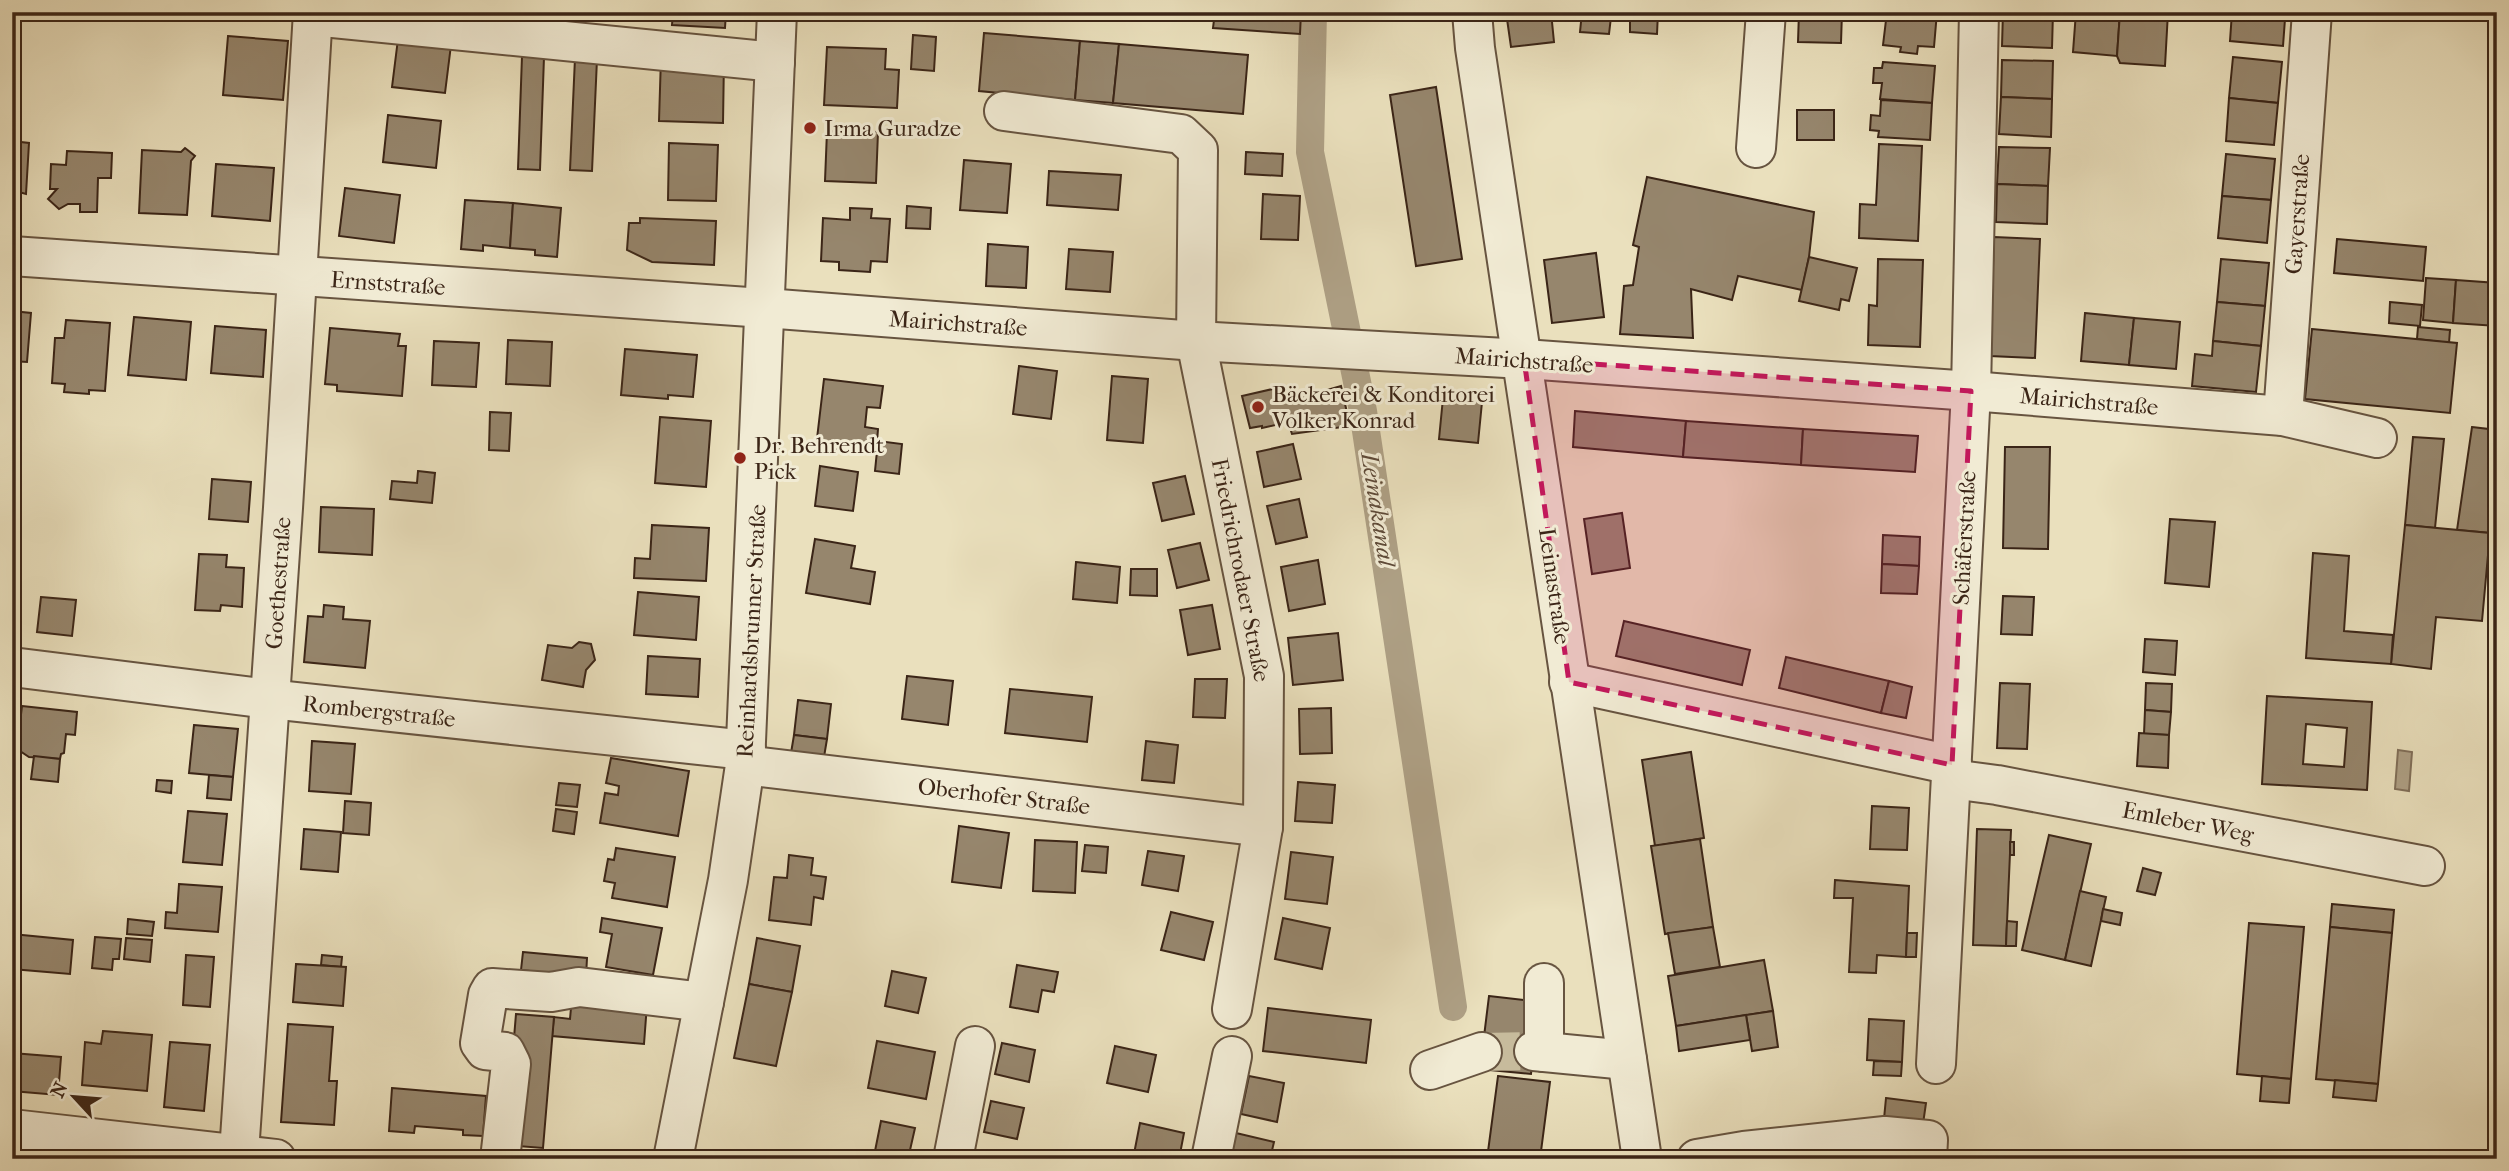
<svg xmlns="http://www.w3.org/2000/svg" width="2509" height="1171" font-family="'IM FELL French Canon',serif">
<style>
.water{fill:#aea085;stroke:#806f59;stroke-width:2}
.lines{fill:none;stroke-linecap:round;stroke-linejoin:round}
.canal{stroke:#aea085;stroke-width:28}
.building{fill:#96866d;stroke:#3b2517;stroke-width:2;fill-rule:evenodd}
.minor-tunnel{stroke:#c7bb9c;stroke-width:38;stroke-dasharray:38 19;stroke-linecap:butt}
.minor-casing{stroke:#675440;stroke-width:42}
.minor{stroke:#f1ebd4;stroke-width:38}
.marked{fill:#c2185b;fill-opacity:0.2;stroke:#c2185b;stroke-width:5;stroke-dasharray:14 9;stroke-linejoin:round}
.poi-dot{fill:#8f2418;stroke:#f1ebd4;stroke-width:2.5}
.labels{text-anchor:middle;stroke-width:6;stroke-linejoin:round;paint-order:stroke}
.poi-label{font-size:23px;fill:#3b2517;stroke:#f1ebd4;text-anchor:start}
.street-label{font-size:23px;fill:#3b2517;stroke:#f1ebd4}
.water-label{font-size:24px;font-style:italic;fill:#5e4a38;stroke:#f1ebd4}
</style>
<rect width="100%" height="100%" fill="#eae0bd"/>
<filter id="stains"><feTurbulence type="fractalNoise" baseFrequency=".00286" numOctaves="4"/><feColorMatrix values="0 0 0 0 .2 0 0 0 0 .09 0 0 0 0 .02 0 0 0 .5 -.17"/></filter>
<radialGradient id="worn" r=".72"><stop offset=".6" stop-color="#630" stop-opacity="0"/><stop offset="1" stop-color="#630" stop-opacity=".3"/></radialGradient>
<path class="water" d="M2398 750 2412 752 2409 791 2395 789Z"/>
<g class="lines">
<path class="canal" d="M1313 12 1310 152 1363 411 1453 1007"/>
</g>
<g class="building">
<path d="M673 12H726L725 28 672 25Z"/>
<path d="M1215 12H1301L1300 34 1213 28Z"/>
<path d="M1506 12H1551L1554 42 1511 47Z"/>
<path d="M1582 12H1658L1657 34 1630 32V19L1611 17 1609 34 1580 32Z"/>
<path d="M1799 12H1842L1841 43 1798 42Z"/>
<path d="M1887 12H1937L1934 47 1918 46 1917 54 1900 52 1901 47 1883 45Z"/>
<path d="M2003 12H2053L2052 48 2002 46Z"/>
<path d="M2076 12H2120L2117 56 2073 52Z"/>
<path d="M2120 12H2168L2165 66 2120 63 2117 56Z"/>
<path d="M2232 12H2277L2285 19 2283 46 2230 41Z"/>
<path d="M984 33 1080 41 1075 100 979 91Z"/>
<path d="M913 35 936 37 934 71 911 69Z"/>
<path d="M228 36 288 41 283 100 223 95Z"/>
<path d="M398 39 451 45 445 93 392 87Z"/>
<path d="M1080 41 1119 44 1113 103 1075 100Z"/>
<path d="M1119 44 1248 55 1243 114 1113 103Z"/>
<path d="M827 47 886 49 885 69 899 70 897 108 824 105Z"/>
<path d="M522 56 544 57 540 170 518 169Z"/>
<path d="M661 57 724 58 723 123 659 121Z"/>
<path d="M2233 57 2282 62 2278 103 2229 98Z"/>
<path d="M575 58 597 59 592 171 570 170Z"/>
<path d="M2002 60 2053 61 2052 99 2001 97Z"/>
<path d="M1883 62 1935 66 1932 103 1880 99 1882 83H1873L1874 68H1882Z"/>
<path d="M1436 87 1462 259 1416 266 1390 95Z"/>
<path d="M2001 97 2052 99 2051 137 1999 134Z"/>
<path d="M2229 98 2278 103 2274 145 2226 141Z"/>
<path d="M1881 100 1932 103 1930 140 1878 137 1879 131 1870 130 1871 115 1880 116Z"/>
<rect x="1797" y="110" width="37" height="30"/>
<path d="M388 115 441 121 436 168 383 162Z"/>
<path d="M827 131 878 132 876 183 825 181Z"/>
<path d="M12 141 29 143 26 194 19 192 17 211H12Z"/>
<path d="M669 143 718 145 716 201 668 200Z"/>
<path d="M1879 144 1922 146 1918 241 1859 238 1860 204 1876 205Z"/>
<path d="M1999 147 2050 148 2048 186 1997 184Z"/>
<path d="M185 148 195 156 191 161 187 215 139 213 142 150 181 152Z"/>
<path d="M67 151 112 153 111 178H98L97 212H80V204H68L59 209 48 199 57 189H50L51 164 66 165Z"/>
<path d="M1246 152 1283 154 1282 176 1245 174Z"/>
<path d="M2226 154 2275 159 2271 200 2222 196Z"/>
<path d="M964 160 1011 164 1007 213 960 210Z"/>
<path d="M216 164 274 168 270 221 212 216Z"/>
<path d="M1049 171 1121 175 1118 210 1047 205Z"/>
<path d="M1647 177 1814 212 1809 257 1802 290 1738 276 1732 300 1691 289 1693 338 1620 334 1624 286 1633 285 1639 247 1633 245Z"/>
<path d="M1997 184 2048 186 2047 224 1996 222Z"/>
<path d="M345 188 400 195 394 243 339 236Z"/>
<path d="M1263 194 1300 196 1298 240 1261 239Z"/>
<path d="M2222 196 2271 200 2267 243 2218 238Z"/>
<path d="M465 200 513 203 510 248 483 245V251L461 249Z"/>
<path d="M513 203 561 208 557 257 535 255V250L510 248Z"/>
<path d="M907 206 931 208 930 229 906 228Z"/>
<path d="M850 208 872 209 871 218 890 219 887 262 871 261 870 272 839 270V262L821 261 823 218 850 220Z"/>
<path d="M640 218 716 221 714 265 652 262 627 250 629 223H640Z"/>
<path d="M1994 237 2040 239 2035 358 1990 356Z"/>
<path d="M2337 239 2426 247 2423 281 2334 273Z"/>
<path d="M988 244 1028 247 1026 288 986 286Z"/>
<path d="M1069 249 1113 252 1110 292 1066 289Z"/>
<path d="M1596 253 1604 317 1552 323 1544 260Z"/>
<path d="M1809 257 1857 268 1849 301 1841 299 1839 310 1799 301Z"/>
<path d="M1878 259 1923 260 1920 347 1868 345 1869 305 1877 306Z"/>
<path d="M2221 259 2269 263 2265 306 2217 302Z"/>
<path d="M2426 278 2456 280 2453 323 2423 320Z"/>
<path d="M2456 280 2497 283V326L2453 323Z"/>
<path d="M2217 302 2265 306 2261 346 2213 341Z"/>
<path d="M2390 302 2422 305 2420 326 2389 323Z"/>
<path d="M12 311 31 313 27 362 12 361Z"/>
<path d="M2085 313 2134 318 2129 365 2081 361Z"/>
<path d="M134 317 191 322 186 380 128 375Z"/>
<path d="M2134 318 2180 322 2176 369 2129 365Z"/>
<path d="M66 320 110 323 105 391 89 390V394L64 392 65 384 52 383 55 338H64Z"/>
<path d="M215 326 266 330 263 377 211 373Z"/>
<path d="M2418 327 2450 330 2449 343 2417 339Z"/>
<path d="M330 328 400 334 398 346H406L402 396 337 391V385L325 384Z"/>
<path d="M2312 329 2457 343 2450 413 2305 399Z"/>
<path d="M508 340 552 342 550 386 506 384Z"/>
<path d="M434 341 479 343 476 387 432 385Z"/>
<path d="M2213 341 2261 346 2256 392 2192 386 2195 354 2212 356Z"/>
<path d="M625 349 697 355 693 397 668 395V399L621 395Z"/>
<path d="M1019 366 1057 371 1051 419 1013 414Z"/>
<path d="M1112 376 1148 379 1143 443 1107 440Z"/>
<path d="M824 379 883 386 880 408 867 407 865 427 878 429 876 454 816 447Z"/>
<path d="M1341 386 1350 426 1292 434 1288 422 1262 428V426L1250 428 1242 396 1277 388 1283 396 1309 390 1313 394Z"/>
<path d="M1443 398 1482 402 1478 443 1439 439Z"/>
<path d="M1575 411 1686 421 1683 457 1573 447Z"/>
<path d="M490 412 511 413 509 451 489 450Z"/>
<path d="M660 417 711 421 706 487 655 483Z"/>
<path d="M1686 421 1803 429 1801 465 1683 457Z"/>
<path d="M2472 427 2497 430V492L2490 533 2457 530Z"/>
<path d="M1803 429 1918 436 1915 472 1801 465Z"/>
<path d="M2413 437 2444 439 2435 528 2405 525Z"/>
<path d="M878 441 902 444 899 474 875 471Z"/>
<path d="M1293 444 1301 479 1264 487 1257 452Z"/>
<path d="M2005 447H2050L2048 549 2003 548Z"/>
<path d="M820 466 858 472 853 511 815 506Z"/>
<path d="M418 471 435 473 432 503 390 499 392 481 417 483Z"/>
<path d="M1185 476 1194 514 1162 521 1153 483Z"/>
<path d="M212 479 251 482 248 522 209 519Z"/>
<path d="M1299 499 1307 537 1276 544 1267 506Z"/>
<path d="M321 507 374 509 372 555 319 552Z"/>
<path d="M1622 513 1630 568 1592 574 1584 519Z"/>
<path d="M2170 519 2215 522 2209 587 2165 583Z"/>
<path d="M652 525 709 528 706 581 634 578 635 558 650 559Z"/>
<path d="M2405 525 2490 533 2482 621 2436 617 2431 669 2391 664Z"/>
<path d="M1883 535 1920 537 1919 566 1882 564Z"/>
<path d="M815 539 855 546 851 568 875 572 870 604 806 593Z"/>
<path d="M1200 543 1209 580 1177 588 1168 550Z"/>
<path d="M2313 553 2349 556 2344 631 2393 635 2391 664 2306 658Z"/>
<path d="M199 554 227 555 226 567 244 568 242 607 221 605 220 611 195 610Z"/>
<path d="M1318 560 1325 604 1289 611 1281 567Z"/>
<path d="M1076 562 1120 567 1117 603 1073 599Z"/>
<path d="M1882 564 1919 566 1917 594 1881 593Z"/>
<path d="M1131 569H1157V596L1130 595Z"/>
<path d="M638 592 699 597 696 640 634 635Z"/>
<path d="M2003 596 2034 597 2032 635 2001 634Z"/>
<path d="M41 597 76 600 72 636 37 632Z"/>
<path d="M324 605 344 607 343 619 370 621 365 668 304 662 308 616 323 617Z"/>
<path d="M1212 605 1220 649 1188 655 1180 610Z"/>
<path d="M1624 621 1750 650 1742 685 1616 656Z"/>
<path d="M1338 633 1343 680 1293 685 1288 638Z"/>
<path d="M2145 639 2177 641 2175 675 2143 672Z"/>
<path d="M579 642 591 644 595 660 586 670 583 687 542 680 548 645 572 648Z"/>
<path d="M648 656 700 659 698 697 646 694Z"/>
<path d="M1786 657 1889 681 1881 713 1779 688Z"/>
<path d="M907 676 953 681 948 725 902 719Z"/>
<path d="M1195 679H1227L1225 718 1193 717Z"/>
<path d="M1889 681 1912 687 1906 718 1881 713Z"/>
<path d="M2000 683 2030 684 2027 749 1997 748Z"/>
<path d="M2146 683 2172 684 2171 712 2145 710Z"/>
<path d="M1010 689 1092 697 1087 742 1005 733Z"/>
<path d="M2267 696 2372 702 2367 790 2262 784ZM2306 724 2347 728 2344 767 2303 764Z"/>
<path d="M798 700 831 704 827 739 794 735Z"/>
<path d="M22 706 77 712 75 735 66 734 64 753 61 754 60 759 29 757 17 749Z"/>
<path d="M1331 708 1332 753 1300 754 1299 709Z"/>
<path d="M2145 710 2171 712 2169 735 2144 734Z"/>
<path d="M194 725 238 729 233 777 189 773Z"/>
<path d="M2139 733 2169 735 2168 768 2137 766Z"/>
<path d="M794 735 827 739 824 757 791 753Z"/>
<path d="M312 741 355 744 351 794 309 791Z"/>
<path d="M1146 741 1178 745 1174 783 1142 780Z"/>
<path d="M1691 752 1704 838 1655 846 1642 760Z"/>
<path d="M34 756 60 759 58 782 31 779Z"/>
<path d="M611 758 689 771 678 836 600 823 605 793 618 795 619 786 606 783Z"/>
<path d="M209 775 233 777 231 800 207 798Z"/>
<path d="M157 780 172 781 171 793 156 791Z"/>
<path d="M1298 782 1335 785 1332 823 1295 821Z"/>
<path d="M559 783 580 785 577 807 556 805Z"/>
<path d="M345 801 371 803 369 835 343 833Z"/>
<path d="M1872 806 1909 808 1907 850 1870 849Z"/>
<path d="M556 809 577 812 574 834 553 831Z"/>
<path d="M188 811 227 814 222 865 183 862Z"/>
<path d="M959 826 1009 833 1001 888 952 882Z"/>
<path d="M304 829 341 832 338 872 301 869Z"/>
<path d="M1977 829 2011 830 2006 946 1973 945Z"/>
<path d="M2049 835 2091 844 2065 960 2022 950Z"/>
<path d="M1700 839 1713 927 1665 934 1651 846Z"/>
<path d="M1035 840 1077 842 1075 893 1033 891Z"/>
<rect x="2010" y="842" width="4" height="13"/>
<path d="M1085 845 1108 847 1106 873 1082 871Z"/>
<path d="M616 848 675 857 667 907 612 898 615 883 604 881 608 859 614 860Z"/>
<path d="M1148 851 1184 856 1178 891 1142 885Z"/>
<path d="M1291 852 1333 857 1327 904 1285 899Z"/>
<path d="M789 855 813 858 811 875 826 877 823 899 814 897 811 925 769 920 774 877 787 878Z"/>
<path d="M2143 868 2161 873 2155 895 2137 891Z"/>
<path d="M1835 880 1909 886 1906 957 1877 955 1876 973 1849 972 1853 898H1834Z"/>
<path d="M179 884 222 887 218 932 165 928 166 912 177 913Z"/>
<path d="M2080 891 2106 897 2091 966 2065 960Z"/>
<path d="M2332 904 2394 910 2392 933 2330 927Z"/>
<path d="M2103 909 2122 913 2120 925 2101 921Z"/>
<path d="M1171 912 1213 922 1204 960 1161 950Z"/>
<path d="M602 918 662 928 653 975 606 967 612 934 600 932Z"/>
<path d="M1283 918 1330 928 1322 969 1275 959Z"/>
<path d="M128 919 154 922 152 936 127 934Z"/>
<path d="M2007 921 2017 922 2016 946H2006Z"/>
<path d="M2249 923 2304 927 2291 1079 2237 1074Z"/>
<path d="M1713 927 1720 967 1675 974 1668 933Z"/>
<path d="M2330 927 2392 933 2378 1084 2316 1079Z"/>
<path d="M1907 933H1917L1916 957H1906Z"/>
<path d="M12 934 73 940 70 974 12 969Z"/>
<path d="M95 937 121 939 119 959H113L112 970 92 968Z"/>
<path d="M126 938 152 940 150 962 124 959Z"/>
<path d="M757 938 800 946 792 992 749 984Z"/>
<path d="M523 952 587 958 586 977 521 970Z"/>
<path d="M186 955 214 957 210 1007 183 1005Z"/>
<path d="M322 955 342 957 341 967 321 965Z"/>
<path d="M1764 960 1773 1011 1676 1026 1668 976Z"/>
<path d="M296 964 346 967 343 1006 293 1002Z"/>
<path d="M1017 965 1058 972 1054 992 1042 990 1038 1012 1010 1007Z"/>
<path d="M892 971 926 978 918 1013 885 1006Z"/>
<path d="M749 984 792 992 776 1066 734 1058Z"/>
<path d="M1489 996 1540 1002 1531 1074 1480 1069Z"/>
<path d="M572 997 647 1004 644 1044 552 1036 554 1017 570 1019Z"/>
<path d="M1268 1008 1371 1020 1366 1063 1263 1051Z"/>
<path d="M1773 1011 1778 1047 1752 1051 1746 1015Z"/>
<path d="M516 1014 554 1017 543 1148 505 1145Z"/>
<path d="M1746 1015 1750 1040 1679 1051 1676 1026Z"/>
<path d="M1869 1019 1904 1021 1902 1062 1867 1060Z"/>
<path d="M288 1024 333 1027 329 1081H337L334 1125 281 1122Z"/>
<path d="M103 1031 152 1035 147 1091 82 1085 85 1042 101 1044Z"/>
<path d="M877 1041 935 1052 926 1099 868 1088Z"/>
<path d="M170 1042 210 1045 204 1111 164 1107Z"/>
<path d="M1002 1043 1035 1050 1029 1082 995 1074Z"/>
<path d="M1115 1046 1156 1055 1148 1092 1107 1083Z"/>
<path d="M12 1053 61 1057 58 1095 12 1091Z"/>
<path d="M1874 1061 1902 1062 1901 1076 1873 1075Z"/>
<path d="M1249 1076 1284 1083 1277 1122 1241 1114Z"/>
<path d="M1498 1076 1550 1082 1540 1159H1487Z"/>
<path d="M2262 1076 2291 1079 2289 1103 2260 1101Z"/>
<path d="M2335 1080 2378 1084 2376 1101 2333 1097Z"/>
<path d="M392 1088 486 1096 483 1136 463 1135V1130L415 1126 414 1133 389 1131Z"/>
<path d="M1886 1098 1926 1103 1923 1124 1884 1119Z"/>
<path d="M991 1101 1024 1108 1017 1139 984 1132Z"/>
<path d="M881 1121 915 1128 908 1159 874 1156Z"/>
<path d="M1140 1123 1184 1133 1179 1159H1133Z"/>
<path d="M1236 1133 1274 1142 1270 1159H1230Z"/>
</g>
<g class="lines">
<path class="minor-tunnel" d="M1482 1052 1534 1051"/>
<g class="minor-casing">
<g id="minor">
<path d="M1472 12 1475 48C1533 418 1584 789 1642 1159"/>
<path d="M313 16 775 62"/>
<path d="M1004 111 1181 134 1198 150 1196 341 1264 676 1263 827 1232 1009"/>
<path d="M1756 148 1766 12"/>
<path d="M12 256 765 308 1196 341 1524 359 1971 391 2283 416 2377 438"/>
<path d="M2283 416 2312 12"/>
<path d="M12 667 269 699 746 750"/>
<path d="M1569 682 1952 765"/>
<path d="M745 765 1263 827"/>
<path d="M1951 779 1997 785 2425 866"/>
<path d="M1544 983V1052"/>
<path d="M1534 1051 1627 1060"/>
<path d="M1936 1064 1971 391 1979 12"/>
<path d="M1430 1070 1482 1052"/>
<path d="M12 1129 276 1159"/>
<path d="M239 1153 283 508 313 12"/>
<path d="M500 1159 511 1064 505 1052 485 1050 480 1043 488 995 492 988 551 992 579 987 704 1002"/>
<path d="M673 1159 728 880 745 765 777 12"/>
<path d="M953 1159 975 1046"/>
<path d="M1211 1159 1232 1056"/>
<path d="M1697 1159 1744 1151 1885 1136 1928 1140 1927 1159"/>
</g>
</g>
<use href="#minor" class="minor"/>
</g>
<path class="marked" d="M1524 359 1971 391 1952 765 1569 682Z"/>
<g class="poi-dot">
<circle cx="810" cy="128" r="7"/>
<circle cx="1258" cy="407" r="7"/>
<circle cx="740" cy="458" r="7"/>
</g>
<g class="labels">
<g class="poi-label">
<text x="824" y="136">Irma Guradze</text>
<text x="1272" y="402">Bäckerei &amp; Konditorei<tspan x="1272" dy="26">Volker Konrad</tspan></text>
<text x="754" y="453">Dr. Behrendt<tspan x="754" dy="26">Pick</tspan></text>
</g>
<g class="street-label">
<text transform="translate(2297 214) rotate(-86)" y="8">Gayerstraße</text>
<text transform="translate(388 283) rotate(4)" y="8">Ernststraße</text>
<text transform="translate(958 323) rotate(4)" y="8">Mairichstraße</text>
<text transform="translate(1524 360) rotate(4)" y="8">Mairichstraße</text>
<text transform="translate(2089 401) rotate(5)" y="8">Mairichstraße</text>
<text transform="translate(1964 538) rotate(-87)" y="8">Schäferstraße</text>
<text transform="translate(1241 570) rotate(79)" y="8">Friedrichrodaer Straße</text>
<text transform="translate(278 583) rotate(-86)" y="8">Goethestraße</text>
<text transform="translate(1555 586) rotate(82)" y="8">Leinastraße</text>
<text transform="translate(751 631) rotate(-87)" y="8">Reinhardsbrunner Straße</text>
<text transform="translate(379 711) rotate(6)" y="8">Rombergstraße</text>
<text transform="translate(1004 796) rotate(7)" y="8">Oberhofer Straße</text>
<text transform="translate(2188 822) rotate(11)" y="8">Emleber Weg</text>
</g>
<g class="water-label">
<text transform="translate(1378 509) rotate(81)" y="8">Leinakanal</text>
</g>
</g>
<rect width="2509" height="1171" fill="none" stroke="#eae0bd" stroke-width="42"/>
<rect x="14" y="14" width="2481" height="1143" fill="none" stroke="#3b2517" stroke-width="3.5"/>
<rect x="21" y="21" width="2467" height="1129" fill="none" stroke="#3b2517" stroke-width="2"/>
<g transform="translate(74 1097) rotate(296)" stroke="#f1ebd4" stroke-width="5" paint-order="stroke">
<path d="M0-5L12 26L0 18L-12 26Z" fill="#3b2517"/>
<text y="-10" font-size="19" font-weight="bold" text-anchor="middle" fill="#3b2517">N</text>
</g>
<rect width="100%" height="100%" filter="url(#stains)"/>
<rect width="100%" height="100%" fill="url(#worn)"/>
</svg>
